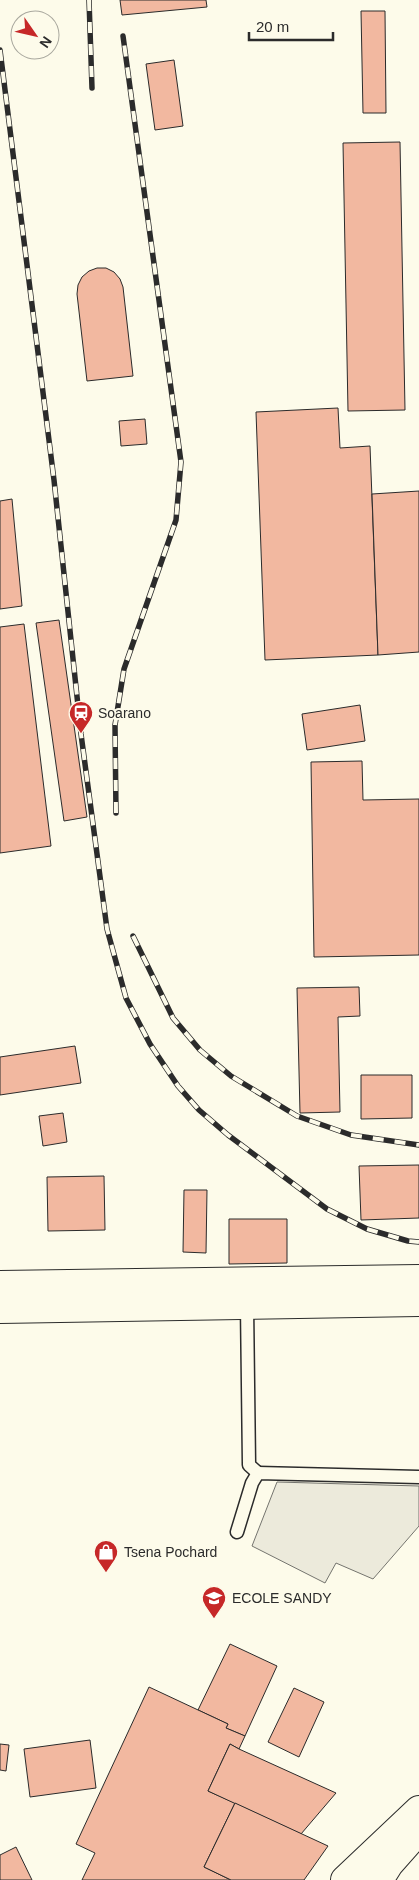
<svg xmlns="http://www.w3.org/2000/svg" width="419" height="1880" font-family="Helvetica,sans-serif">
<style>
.parking{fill:#eceadb;stroke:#74746e}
.building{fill:#f2b8a0;stroke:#2b2b2b}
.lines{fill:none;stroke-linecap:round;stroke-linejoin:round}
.service-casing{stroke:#2b2b2b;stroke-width:15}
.tertiary-casing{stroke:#2b2b2b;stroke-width:30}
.primary-casing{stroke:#2b2b2b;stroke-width:30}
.service{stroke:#fdfbea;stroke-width:12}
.tertiary{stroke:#fdfbea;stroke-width:28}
.primary{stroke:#fdfbea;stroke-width:28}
.rail-casing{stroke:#2b2b2b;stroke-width:5.5}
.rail{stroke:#fdfbea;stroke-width:4;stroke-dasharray:11;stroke-linecap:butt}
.labels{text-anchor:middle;stroke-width:4;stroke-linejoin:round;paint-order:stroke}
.poi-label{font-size:14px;fill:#2b2b2b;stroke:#fdfbea;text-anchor:start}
</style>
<rect width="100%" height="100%" fill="#fdfbea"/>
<path class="parking" d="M277 1482 419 1486V1526L373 1579 336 1563 325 1583 252 1546Z"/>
<g class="building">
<path d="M120 0H206L207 7 122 15Z"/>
<path d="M361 11H385L386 113H363Z"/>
<path d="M174 60 183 126 155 130 146 64Z"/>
<path d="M400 142 405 410 348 411 343 143Z"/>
<path d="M97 268H106L114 272 120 279 123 287 133 376 87 381 77 294 78 285 82 277 89 271Z"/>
<path d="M338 408 340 448 370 446 378 655 265 660 256 412Z"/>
<path d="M145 419 147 444 121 446 119 421Z"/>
<path d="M419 491V652L378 655 372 494Z"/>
<path d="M12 499 22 606 0 609V501Z"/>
<path d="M59 620 87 817 64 821 36 623Z"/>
<path d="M24 624 51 846 0 853V627Z"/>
<path d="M360 705 365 741 307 750 302 714Z"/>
<path d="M362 761 363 800 419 799V955L314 957 311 762Z"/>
<path d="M359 987 360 1016 338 1017 340 1112 300 1113 297 988Z"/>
<path d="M75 1046 81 1083 0 1095V1057Z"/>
<path d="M361 1075H412V1118L361 1119Z"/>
<path d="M63 1113 67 1142 43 1146 39 1116Z"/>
<path d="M419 1165V1218L361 1220 359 1166Z"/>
<path d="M104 1176 105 1230 48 1231 47 1177Z"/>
<path d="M184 1190H207L206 1253 183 1252Z"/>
<path d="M229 1219H287V1263L229 1264Z"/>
<path d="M230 1644 277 1666 245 1736 226 1728 228 1724 198 1710Z"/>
<path d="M149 1687 228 1724 226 1728 245 1736 239 1749 230 1744 208 1791 235 1803 204 1867 231 1880H82L95 1853 76 1844Z"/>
<path d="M294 1688 324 1702 299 1757 268 1742Z"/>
<path d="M90 1740 96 1788 30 1797 24 1749Z"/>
<path d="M0 1744 9 1745 6 1771 0 1770Z"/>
<path d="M230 1744 239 1749 336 1793 301 1834 208 1791Z"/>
<path d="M235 1803 328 1846 304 1880H231L204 1867Z"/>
<path d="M16 1847 32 1880H0V1855Z"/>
</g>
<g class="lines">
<g class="service-casing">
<g id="service">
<path d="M247 1305 249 1465 258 1473"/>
<path d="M237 1532 252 1483 258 1473 419 1477"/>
</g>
</g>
<g class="tertiary-casing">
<g id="tertiary">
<path d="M345 1880 419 1810"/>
<path d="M379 1880 389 1864 412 1838"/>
</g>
</g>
<g class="primary-casing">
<g id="primary">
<path d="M0 1285 419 1279"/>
<path d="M0 1309 419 1302"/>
</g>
</g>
<use href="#service" class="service"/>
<use href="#tertiary" class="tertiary"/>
<use href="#primary" class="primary"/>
<g class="rail-casing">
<g id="rail">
<path d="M89 0 92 88"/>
<path d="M0 50 54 480 81 734 107 929 126 998 150 1044 178 1086 199 1110 228 1135 327 1209 367 1229 408 1241 419 1242"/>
<path d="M116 813 115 725 124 669 176 520 181 462 123 36"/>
<path d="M133 936 173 1018 200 1050 231 1076 297 1116 351 1135 419 1145"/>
</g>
</g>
<use href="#rail" class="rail"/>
</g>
<defs>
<g id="station-pin" transform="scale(1.25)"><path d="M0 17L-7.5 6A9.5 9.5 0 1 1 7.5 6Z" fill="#c62828" stroke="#fdfbea"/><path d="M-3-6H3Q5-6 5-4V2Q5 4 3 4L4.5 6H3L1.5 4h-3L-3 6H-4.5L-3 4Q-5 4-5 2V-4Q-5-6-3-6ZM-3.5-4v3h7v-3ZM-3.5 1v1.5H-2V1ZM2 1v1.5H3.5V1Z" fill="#fff"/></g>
<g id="shop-pin" transform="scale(1.25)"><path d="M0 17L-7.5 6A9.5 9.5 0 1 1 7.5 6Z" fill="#c62828" stroke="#fdfbea"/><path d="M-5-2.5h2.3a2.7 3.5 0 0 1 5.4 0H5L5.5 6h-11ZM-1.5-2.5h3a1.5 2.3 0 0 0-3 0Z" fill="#fff"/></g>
<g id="school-pin" transform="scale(1.25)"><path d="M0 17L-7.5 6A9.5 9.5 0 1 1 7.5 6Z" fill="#c62828" stroke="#fdfbea"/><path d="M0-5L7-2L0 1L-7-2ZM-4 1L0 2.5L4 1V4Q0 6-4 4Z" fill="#fff"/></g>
</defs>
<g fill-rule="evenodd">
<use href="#station-pin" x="81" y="713"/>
<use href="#shop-pin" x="106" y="1552"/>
<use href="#school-pin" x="214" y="1598"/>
</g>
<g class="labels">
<g class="poi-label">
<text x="98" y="718">Soarano</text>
<text x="124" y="1557">Tsena Pochard</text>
<text x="232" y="1603">ECOLE SANDY</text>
</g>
</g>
<g transform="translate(35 35) rotate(124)"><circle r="24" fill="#fdfbea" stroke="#a9a89e"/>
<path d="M0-4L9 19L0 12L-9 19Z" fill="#c62828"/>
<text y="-8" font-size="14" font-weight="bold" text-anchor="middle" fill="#2b2b2b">N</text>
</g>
<path d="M249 32v8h84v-8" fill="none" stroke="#2b2b2b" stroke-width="2.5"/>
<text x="256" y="32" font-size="15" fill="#2b2b2b" stroke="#fdfbea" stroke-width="4" paint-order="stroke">20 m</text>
</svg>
